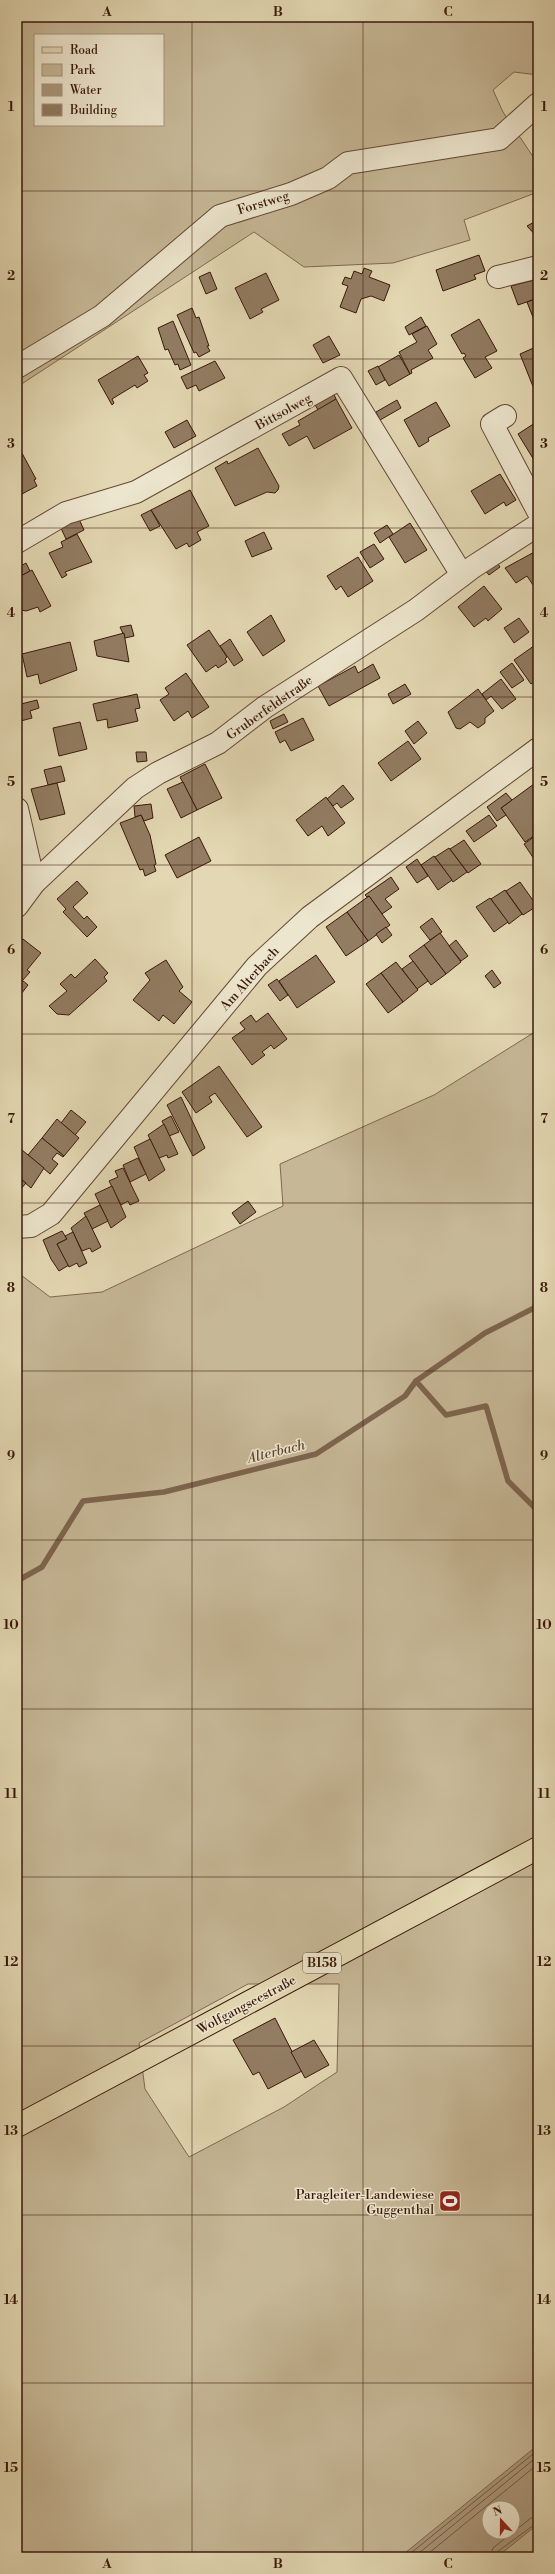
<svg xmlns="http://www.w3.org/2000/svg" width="555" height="2574" font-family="'Libre Bodoni',serif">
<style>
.green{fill:#c6b796;stroke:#806850;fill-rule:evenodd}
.water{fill:#aa977a;stroke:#7d644e;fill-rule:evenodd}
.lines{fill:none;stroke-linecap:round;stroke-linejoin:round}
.shore{stroke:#725842;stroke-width:1}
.stream{stroke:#7d644e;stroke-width:5.5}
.building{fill:#927c62;stroke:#3a180b}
.minor-casing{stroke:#644835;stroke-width:24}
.major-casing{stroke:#3a180b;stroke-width:24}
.minor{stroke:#ede6ce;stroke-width:22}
.major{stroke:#e3d8b3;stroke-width:22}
.grid{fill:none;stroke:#3a180b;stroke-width:1;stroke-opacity:0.55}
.labels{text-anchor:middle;stroke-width:3;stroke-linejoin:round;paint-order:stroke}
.shield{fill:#ede6ce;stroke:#705646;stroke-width:1}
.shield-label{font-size:12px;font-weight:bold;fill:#3a180b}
.street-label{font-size:13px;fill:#3a180b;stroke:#ede6ce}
.poi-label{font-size:13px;fill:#3a180b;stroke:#ede6ce;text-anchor:end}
.water-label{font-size:14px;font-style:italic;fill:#614432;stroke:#ede6ce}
.neatline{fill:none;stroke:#3a180b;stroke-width:1.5}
.grid-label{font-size:13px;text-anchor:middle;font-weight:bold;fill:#3a180b}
</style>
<rect width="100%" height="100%" fill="#e3d8b3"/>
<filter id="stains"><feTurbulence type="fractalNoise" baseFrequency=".005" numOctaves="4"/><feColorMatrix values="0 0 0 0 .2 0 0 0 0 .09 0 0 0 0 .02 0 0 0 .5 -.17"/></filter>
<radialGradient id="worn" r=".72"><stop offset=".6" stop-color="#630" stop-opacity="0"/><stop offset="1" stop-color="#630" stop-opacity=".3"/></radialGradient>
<g class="green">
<path d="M17 17H538V75L514 72 493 90 503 112 538 164V192L464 220 470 240 393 263 304 267 254 232 17 387ZM35 35H163V125H35Z"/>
<path d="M538 1030V2557H17V1272L50 1297 102 1292 283 1206 280 1164 434 1095ZM248 1984H339L337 2072 284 2107 189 2157 145 2089 139 2043ZM489 2508H513V2532H489Z"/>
</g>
<path class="water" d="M538 2445V2524L497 2557H400ZM489 2508H513V2532H489Z"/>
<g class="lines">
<g class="shore">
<path d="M406 2557 538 2450"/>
<path d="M414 2557 538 2456"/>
<path d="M424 2557 538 2464"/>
<path d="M490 2557 493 2548 531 2518 538 2517"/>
<path d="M495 2557 497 2552 538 2522"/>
</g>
<g class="stream">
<path d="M416 1381 446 1415 486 1406 508 1481 538 1511"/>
<path d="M17 1581 42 1567 83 1501 164 1492 316 1454 405 1396 416 1381 485 1333 538 1306"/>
</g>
</g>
<g class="building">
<path d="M538 220V238L527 226Z"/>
<path d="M479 255 485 271 474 275 476 279 443 291 436 270Z"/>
<path d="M364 268 372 271 369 277 390 285 384 301 371 296 361 299 356 313 340 307 348 286 342 284 345 277 351 279 354 271 362 274Z"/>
<path d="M210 272 217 289 206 294 199 277Z"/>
<path d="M266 273 279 300 261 309 263 312 250 319 235 288Z"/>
<path d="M538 279V298L518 305 511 286Z"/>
<path d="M538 298V330L527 302Z"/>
<path d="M192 308 196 318 199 317 209 346H207L210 351 199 357 196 352 194 353 177 315Z"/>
<path d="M421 317 426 326 409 335 405 327Z"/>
<path d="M479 319 497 351 485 357 492 368 475 378 463 358 466 356 464 353 462 354 451 335Z"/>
<path d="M173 321 191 365 180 370 178 364 175 365 168 349 165 350 158 328Z"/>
<path d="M427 326 437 344 428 350 433 358 411 370 412 373 410 374 399 352 417 342 412 334Z"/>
<path d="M329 336 340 355 323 363 313 345Z"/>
<path d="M538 346V387L534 389 520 354Z"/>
<path d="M399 355 410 374 389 386 378 367Z"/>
<path d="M138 356 148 373 144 375 148 381 137 388 135 385 112 399 114 403 112 405 98 380Z"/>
<path d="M215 361 225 378 199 391 196 385 187 389 181 377Z"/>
<path d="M378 366 385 380 376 385 368 371Z"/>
<path d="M333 392 336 399 318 410 314 403Z"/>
<path d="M336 399 352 428 314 449 307 436 289 446 282 434 300 425 298 421Z"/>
<path d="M397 400 401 408 380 420 376 412Z"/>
<path d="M436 402 450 426 428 438 429 441 419 447 404 420Z"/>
<path d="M187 420 196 436 174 448 165 432Z"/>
<path d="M538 421V458L534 460 518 434Z"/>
<path d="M17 444 36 479 34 480 37 486 20 495 17 491Z"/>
<path d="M258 448 279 486 278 490 275 493 267 492 235 506 215 468 227 461 228 464Z"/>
<path d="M500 474 516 500 506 506 504 502 485 514 471 491Z"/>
<path d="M190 490 209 526 197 532 201 540 189 547 187 543 176 549 151 510Z"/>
<path d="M151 510 160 526 150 531 141 515Z"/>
<path d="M78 517 84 530 66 539 60 526Z"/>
<path d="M410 523 427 550 405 563 389 537Z"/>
<path d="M387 525 393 534 380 543 374 533Z"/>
<path d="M264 532 272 549 252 557 245 541Z"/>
<path d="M77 534 92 562 65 572 67 575 62 578 49 553 63 547 61 542Z"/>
<path d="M374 544 384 559 370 568 360 552Z"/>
<path d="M538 550V582L533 585 527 576 516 583 505 568Z"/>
<path d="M358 557 373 581 348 597 341 586 336 590 327 576Z"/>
<path d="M496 561 500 567 489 575 484 569Z"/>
<path d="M26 563 30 571 17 578V568Z"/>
<path d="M32 570 51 606 40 612 38 607 26 611 17 609V578Z"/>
<path d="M484 586 502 609 488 621 486 618 474 627 458 607Z"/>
<path d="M271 615 285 641 263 656 247 632Z"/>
<path d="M519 618 529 632 514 643 504 628Z"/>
<path d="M131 625 134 636 125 638 120 627Z"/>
<path d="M209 630 227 657 225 659 227 662 218 668 216 665 206 672 187 645Z"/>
<path d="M124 633 129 662 97 656 94 641Z"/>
<path d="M230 639 243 660 234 666 220 646Z"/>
<path d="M70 642 77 670 40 684 38 674 27 677 22 654Z"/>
<path d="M538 643V679L531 684 514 660Z"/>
<path d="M512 663 524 680 512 688 500 672Z"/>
<path d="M373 664 380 678 329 706 318 686 355 666 358 673Z"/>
<path d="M186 673 209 707 192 718 188 711 174 721 160 700 169 694 165 688Z"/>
<path d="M501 679 516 699 502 709 491 696 486 700 482 694Z"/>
<path d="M405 684 411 694 393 704 388 694Z"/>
<path d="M478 689 494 711 485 718V723L478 728 470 722 460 729 456 728 448 712Z"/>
<path d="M137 694 140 708 135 709 138 721 108 728 107 719 97 721 93 704Z"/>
<path d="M37 700 39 708 30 711 32 718 17 722V705Z"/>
<path d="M284 714 288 722 273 729 270 721Z"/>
<path d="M303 718 314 740 291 751 285 740 280 743 275 732Z"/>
<path d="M418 721 427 733 414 744 405 731Z"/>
<path d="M80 722 87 749 59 756 53 728Z"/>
<path d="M408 741 421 759 391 781 378 763Z"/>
<path d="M136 752H146L147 761 137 762Z"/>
<path d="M205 764 222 798 197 810 180 777Z"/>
<path d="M61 766 65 781 48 785 44 770Z"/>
<path d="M183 782 197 810 181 818 167 789Z"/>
<path d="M57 783 65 814 40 820 31 789Z"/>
<path d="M534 784 538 786V833L525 842 501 808Z"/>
<path d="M343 785 354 799 341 808 337 803 333 806 327 799Z"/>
<path d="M506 793 512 800 501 808 506 815 497 821 487 807Z"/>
<path d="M326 797 345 823 328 836 322 826 308 836 296 820Z"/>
<path d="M151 804 153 818 144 821 141 815 135 817 134 806Z"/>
<path d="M141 815 150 835 156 864 154 865 156 871 145 876 143 869 140 870 120 823Z"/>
<path d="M489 815 497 826 474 842 466 831Z"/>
<path d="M538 834V865L524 844Z"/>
<path d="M199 837 211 861 177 878 165 855Z"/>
<path d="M464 840 481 864 468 873 450 849Z"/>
<path d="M449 848 467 872 453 882 435 857Z"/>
<path d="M434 856 452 880 438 890 421 865Z"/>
<path d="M417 859 428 876 417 883 406 867Z"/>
<path d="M391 877 399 889 385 899 392 907 382 914 369 896 367 897 365 895Z"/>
<path d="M77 881 88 893 73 907 84 919 87 916 97 927 87 937 63 912 66 909 57 899Z"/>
<path d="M520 882 537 906 523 915 506 891Z"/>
<path d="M505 890 522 914 509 924 491 899Z"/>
<path d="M369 896 390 925 368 941 347 912Z"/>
<path d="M490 898 508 922 494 932 476 907Z"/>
<path d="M347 912 368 941 346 956 326 927Z"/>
<path d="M432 918 442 932 430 940 420 927Z"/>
<path d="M386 927 392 935 382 943 376 934Z"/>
<path d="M440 933 461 962 446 974 424 945Z"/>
<path d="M23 939 41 953 27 970 30 972 22 981 17 976V946Z"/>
<path d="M456 940 468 956 461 961 449 946Z"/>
<path d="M424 945 446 974 431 985 409 956Z"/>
<path d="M316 955 335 982 297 1008 279 981Z"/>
<path d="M95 959 108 973 104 977 107 981 69 1015 57 1014 49 1006 67 991 60 984 71 974 75 978Z"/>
<path d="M166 960 183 987 179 991 192 1002 174 1024 163 1015 159 1021 133 1000 150 980 145 973Z"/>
<path d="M413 961 428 981 417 989 402 969Z"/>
<path d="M396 962 418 990 403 1002 381 973Z"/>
<path d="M492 970 501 983 494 988 485 976Z"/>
<path d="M381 973 403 1002 388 1013 366 984Z"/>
<path d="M17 976 28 985 18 998 17 997Z"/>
<path d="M277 979 288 995 280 1001 268 985Z"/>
<path d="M268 1013 287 1039 274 1049 271 1045 262 1052 265 1055 252 1065 232 1038 245 1029 240 1023 251 1015 256 1022Z"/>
<path d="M219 1066 262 1127 247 1137 215 1093 209 1097 212 1102 196 1113 182 1092Z"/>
<path d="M181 1097 205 1148 193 1156 167 1105Z"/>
<path d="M71 1110 86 1122 75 1135 61 1123Z"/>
<path d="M171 1116 179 1132 169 1136 162 1121Z"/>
<path d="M57 1119 79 1138 64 1156 42 1138Z"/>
<path d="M164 1124 178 1154 168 1158 167 1155 159 1158 148 1135Z"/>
<path d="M42 1138 64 1156 63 1157 57 1153 52 1159 58 1164 50 1174 28 1155Z"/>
<path d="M150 1139 165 1170 149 1181 134 1147Z"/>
<path d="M22 1150 44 1168 31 1188 17 1176V1156Z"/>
<path d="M138 1158 146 1174 130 1182 123 1165Z"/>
<path d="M123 1168 139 1201 130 1205 128 1201 121 1205 109 1181 118 1177 115 1171Z"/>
<path d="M17 1176 26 1183 19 1191 22 1194 17 1200Z"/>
<path d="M112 1186 126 1217 111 1228 95 1194Z"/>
<path d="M248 1201 256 1212 240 1224 232 1213Z"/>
<path d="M100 1205 108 1221 92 1229 84 1213Z"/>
<path d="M86 1216 101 1247 92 1252 90 1248 82 1251 71 1228Z"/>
<path d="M62 1231 67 1239 57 1244 69 1265 59 1271 51 1259 43 1240Z"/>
<path d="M73 1232 87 1263 79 1267 77 1263 69 1267 57 1244 67 1239 65 1236Z"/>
<path d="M275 2018 302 2071 268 2089 259 2072 253 2075 233 2040Z"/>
<path d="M314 2040 329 2065 305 2078 291 2052Z"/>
</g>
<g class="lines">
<g class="minor-casing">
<g id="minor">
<path d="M498 277 538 267"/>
<path d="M17 367 102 316 220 216 291 194 328 178 348 163 499 139 538 104"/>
<path d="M505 416 492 424 538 511"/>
<path d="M17 542 66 513 136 492 341 378 462 575"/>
<path d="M17 809 34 883"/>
<path d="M17 906 34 883 135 788 158 773 218 743 265 707 416 610 473 567 538 525"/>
<path d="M17 1227 31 1226 51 1214 257 966 310 917 538 749"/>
</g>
</g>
<g class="major-casing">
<path id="major" d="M17 2126 538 1848"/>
</g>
<use href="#minor" class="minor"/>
<use href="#major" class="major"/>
</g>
<path class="grid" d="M192 17V2557M363 17V2557M17 191H538M17 359H538M17 528H538M17 697H538M17 865H538M17 1034H538M17 1203H538M17 1371H538M17 1540H538M17 1709H538M17 1877H538M17 2046H538M17 2215H538M17 2383H538"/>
<defs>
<g id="stadium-square" transform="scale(1.15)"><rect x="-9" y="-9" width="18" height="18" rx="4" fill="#8f2418" stroke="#ede6ce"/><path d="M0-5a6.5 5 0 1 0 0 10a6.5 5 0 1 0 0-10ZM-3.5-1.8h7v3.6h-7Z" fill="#fff"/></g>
</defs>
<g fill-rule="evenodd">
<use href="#stadium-square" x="450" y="2201"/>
</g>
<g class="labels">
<rect class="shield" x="303" y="1953" width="38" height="20" rx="3"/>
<g class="shield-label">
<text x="322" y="1967">B158</text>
</g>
<g class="street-label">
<text transform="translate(263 202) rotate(-17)" y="5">Forstweg</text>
<text transform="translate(283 411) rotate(-29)" y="5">Bittsolweg</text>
<text transform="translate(269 707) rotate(-35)" y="5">Gruberfeldstraße</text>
<text transform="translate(249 978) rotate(-48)" y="5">Am Alterbach</text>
<text transform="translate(246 2004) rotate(-28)" y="5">Wolfgangseestraße</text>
</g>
<g class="poi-label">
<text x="434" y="2199">Paragleiter-Landewiese<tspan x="434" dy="15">Guggenthal</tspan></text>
</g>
<g class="water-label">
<text transform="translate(276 1451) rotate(-14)" y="5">Alterbach</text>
</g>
</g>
<rect width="555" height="2574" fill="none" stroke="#e3d8b3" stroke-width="44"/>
<rect x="34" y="34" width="130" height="92" fill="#ede6ce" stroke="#a59480"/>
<rect x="42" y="47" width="20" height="6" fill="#e3d8b3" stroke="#a59480"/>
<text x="70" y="54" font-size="12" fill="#3a180b">Road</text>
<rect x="42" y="64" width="20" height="12" fill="#c6b796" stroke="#a59480"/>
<text x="70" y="74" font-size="12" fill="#3a180b">Park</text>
<rect x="42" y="84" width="20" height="12" fill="#aa977a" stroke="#a59480"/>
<text x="70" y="94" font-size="12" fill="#3a180b">Water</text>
<rect x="42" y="104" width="20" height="12" fill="#927c62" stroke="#a59480"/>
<text x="70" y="114" font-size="12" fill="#3a180b">Building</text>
<g transform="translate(501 2520) rotate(339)"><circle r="19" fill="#ede6ce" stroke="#a59480"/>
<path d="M0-3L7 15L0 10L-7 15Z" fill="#8f2418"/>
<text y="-6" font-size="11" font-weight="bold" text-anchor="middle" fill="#3a180b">N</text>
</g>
<rect x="22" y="22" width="511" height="2530" class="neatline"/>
<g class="grid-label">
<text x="107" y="16">A</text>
<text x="278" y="16">B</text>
<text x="448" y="16">C</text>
<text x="11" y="111">1</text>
<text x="544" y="111">1</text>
<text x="11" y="280">2</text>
<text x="544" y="280">2</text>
<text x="11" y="448">3</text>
<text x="544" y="448">3</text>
<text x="11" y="617">4</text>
<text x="544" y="617">4</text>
<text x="11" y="786">5</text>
<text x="544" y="786">5</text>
<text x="11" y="954">6</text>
<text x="544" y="954">6</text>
<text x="11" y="1123">7</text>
<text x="544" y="1123">7</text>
<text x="11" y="1292">8</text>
<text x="544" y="1292">8</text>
<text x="11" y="1460">9</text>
<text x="544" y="1460">9</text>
<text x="11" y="1629">10</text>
<text x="544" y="1629">10</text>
<text x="11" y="1798">11</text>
<text x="544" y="1798">11</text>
<text x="11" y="1966">12</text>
<text x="544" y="1966">12</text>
<text x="11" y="2135">13</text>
<text x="544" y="2135">13</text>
<text x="11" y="2304">14</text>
<text x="544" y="2304">14</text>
<text x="11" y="2472">15</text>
<text x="544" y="2472">15</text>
<text x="107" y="2568">A</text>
<text x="278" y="2568">B</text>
<text x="448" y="2568">C</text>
</g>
<rect width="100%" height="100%" filter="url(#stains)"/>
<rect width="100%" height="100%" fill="url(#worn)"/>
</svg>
